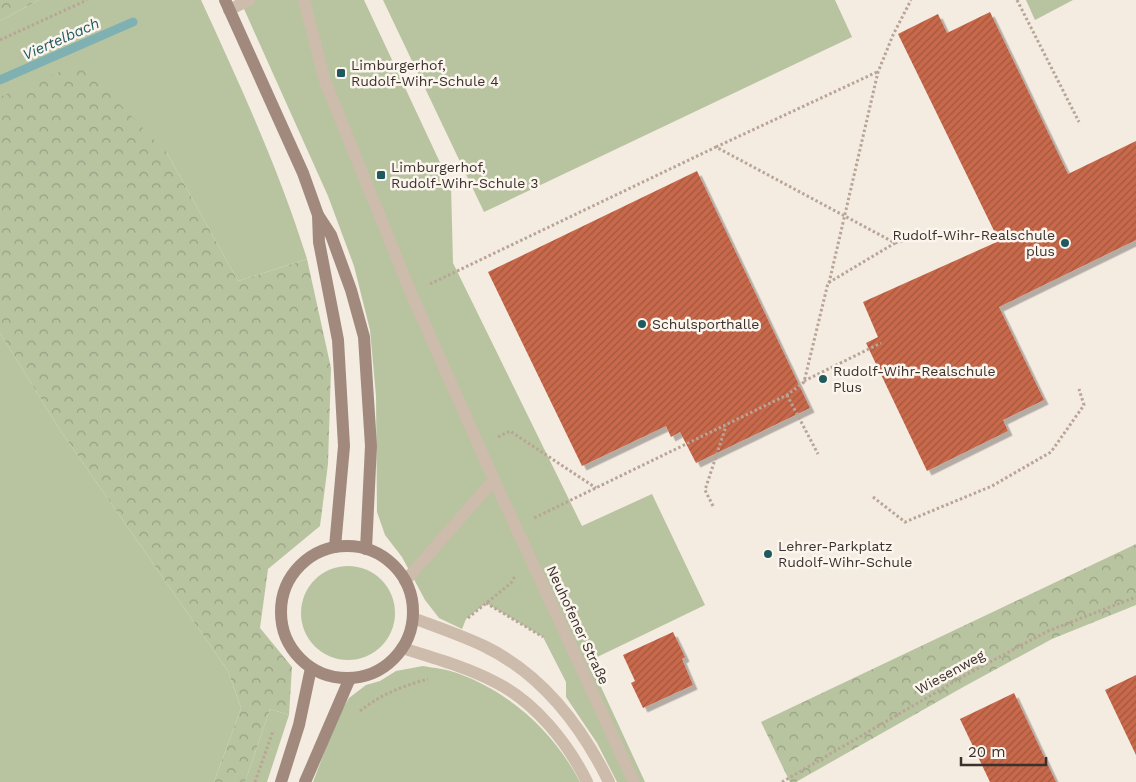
<svg xmlns="http://www.w3.org/2000/svg" width="1136" height="782" font-family="'Work Sans',sans-serif">
<style>
.green{fill:#b8c4a0}
.forest{fill:url(#forest-crowns)}
.lines{fill:none;stroke-linecap:round;stroke-linejoin:round}
.stream{stroke:#7fb0b2;stroke-width:9}
.building{fill:url(#building-hatch);filter:url(#shadow)}
.path{stroke:#b9a596;stroke-width:3;stroke-dasharray:2.5 2.5;stroke-linecap:butt}
.service{stroke:#cdbbac;stroke-width:12}
.minor{stroke:#cdbbac;stroke-width:12}
.secondary{stroke:#a18a7d;stroke-width:12}
.poi-dot{fill:#1f5a5e;stroke:#fbf5ee;stroke-width:2}
.labels{text-anchor:middle;stroke-width:5;stroke-linejoin:round;paint-order:stroke}
.poi-label{font-size:14px;fill:#3b302b;stroke:#fbf5ee;text-anchor:start}
.street-label{font-size:14px;fill:#3b302b;stroke:#fbf5ee}
.water-label{font-size:15px;font-style:italic;fill:#1f5a5e;stroke:#fbf5ee}
</style>
<defs>
<pattern id="forest-crowns" width="20" height="18" patternUnits="userSpaceOnUse" patternTransform="scale(1.25)"><rect width="20" height="18" fill="#b8c4a0"/><path d="M2 6a3 3 0 1 1 6 0M12 15a3 3 0 1 1 6 0" fill="none" stroke="#97a083"/></pattern>
<pattern id="building-hatch" width="6" height="6" patternUnits="userSpaceOnUse" patternTransform="scale(1.25)"><rect width="6" height="6" fill="#c8694b"/><path d="M-1 1l2-2M0 6l6-6M5 7l2-2" fill="none" stroke="#a4573f"/></pattern>
<filter id="shadow"><feDropShadow dx="4.5" dy="4.5" stdDeviation="0" flood-color="#0004"/></filter>
</defs>
<rect width="100%" height="100%" fill="#f4ebe1"/>
<g class="green">
<path d="M39 0H201C240 85 279 169 307 259L238 281 167 153 0 97V21Z"/>
<path d="M240 0H364L451 186 453 263 582 526 652 494 705 605 589 661 645 782H617L597 743 566 697V682L543 637 486 603 466 619 462 629 439 618 425 600 402 557 385 535 377 512 376 396 370 330 354 266 328 196Z"/>
<path d="M383 0H835L852 37 484 212Z"/>
<path d="M1026 0H1073L1035 20Z"/>
<path d="M0 333 60 430 228 671 241 708 214 782H0Z"/>
<circle cx="348" cy="613" r="47"/>
<path d="M423 666C434 668 446 669 457 673 510 692 554 732 580 782H313L338 716 349 698 366 685 380 681 396 671Z"/>
<path d="M270 709 289 715 267 782H245Z"/>
</g>
<g class="forest">
<path d="M0 0H39L0 21Z"/>
<path d="M80 63 167 153 238 281 307 259 331 368 328 464 320 526 268 569 260 628 292 667 289 715 270 709 245 782H214L241 708 228 671 60 430 0 333V97Z"/>
<path d="M1136 544V605L1052 639 965 686 796 782H790L761 722Z"/>
</g>
<g class="lines">
<path class="stream" d="M0 80 133 22"/>
</g>
<g class="building">
<path d="M990 12 1068 174 1136 141V240L999 307 1044 400 1003 420 1008 431 927 471 866 343 878 337 863 302 999 241 898 34 938 14 947 33Z"/>
<path d="M697 171 810 408 696 463 680 432 671 437 666 426 582 466 488 272Z"/>
<path d="M673 632 685 657 682 659 693 685 643 708 631 683 635 681 623 655Z"/>
<path d="M1136 675V755L1105 690Z"/>
<path d="M1014 693 1056 782H990L960 719Z"/>
</g>
<g class="lines">
<g class="path">
<path d="M1017 0 1079 122"/>
<path d="M0 40 87 0"/>
<path d="M716 147 877 72"/>
<path d="M895 243 930 234"/>
<path d="M829 283 878 72 893 35 911 0"/>
<path d="M430 284 716 147 895 243 828 283 804 382 787 395 534 518"/>
<path d="M804 381 881 343"/>
<path d="M787 395 818 454"/>
<path d="M498 437 510 431 596 488"/>
<path d="M873 497 905 522 992 486 1051 452 1084 405 1079 389"/>
<path d="M713 506 705 490 726 426"/>
<path d="M486 603 543 637"/>
<path d="M468 618 511 583 515 576"/>
<path d="M360 711C381 694 403 686 428 679"/>
<path d="M255 782 273 731"/>
<path d="M782 782 964 676 1048 631 1136 597"/>
</g>
<path class="service" d="M494 480 634 782"/>
<g class="minor">
<path d="M304 0 325 81 411 293 494 480 405 581"/>
<path d="M229 10 249 0"/>
<path d="M413 618C437 627 461 635 484 646 542 674 581 725 609 782"/>
<path d="M402 648C434 658 466 667 495 682 535 702 568 743 587 782"/>
</g>
<g class="secondary">
<path d="M225 0 303 173 318 215 331 235 351 290 364 337 371 446 366 549"/>
<path d="M318 215 319 242 338 340 344 446 335 547"/>
<circle cx="347" cy="612" r="66"/>
<path d="M281 782 299 725 311 668"/>
<path d="M305 782 350 678"/>
</g>
</g>
<g class="poi-dot">
<rect x="336" y="68" width="10" height="10" rx="2.5"/>
<rect x="376" y="170" width="10" height="10" rx="2.5"/>
<circle cx="1065" cy="243" r="5"/>
<circle cx="642" cy="324" r="5"/>
<circle cx="823" cy="379" r="5"/>
<circle cx="768" cy="554" r="5"/>
</g>
<g class="labels">
<g class="poi-label">
<text x="351" y="70">Limburgerhof,<tspan x="351" dy="16">Rudolf-Wihr-Schule 4</tspan></text>
<text x="391" y="172">Limburgerhof,<tspan x="391" dy="16">Rudolf-Wihr-Schule 3</tspan></text>
<text x="1055" y="240" text-anchor="end">Rudolf-Wihr-Realschule<tspan x="1055" dy="16">plus</tspan></text>
<text x="652" y="329">Schulsporthalle</text>
<text x="833" y="376">Rudolf-Wihr-Realschule<tspan x="833" dy="16">Plus</tspan></text>
<text x="778" y="551">Lehrer-Parkplatz<tspan x="778" dy="16">Rudolf-Wihr-Schule</tspan></text>
</g>
<g class="street-label">
<text transform="translate(578 625) rotate(65)" y="5">Neuhofener Straße</text>
<text transform="translate(950 672) rotate(-29)" y="5">Wiesenweg</text>
</g>
<g class="water-label">
<text transform="translate(61 39) rotate(-24)" y="5">Viertelbach</text>
</g>
</g>
<path d="M961 757v8h85v-8" fill="none" stroke="#3b302b" stroke-width="2.5"/>
<text x="968" y="757" font-size="15" fill="#3b302b" stroke="#fbf5ee" stroke-width="4" paint-order="stroke">20 m</text>
</svg>
